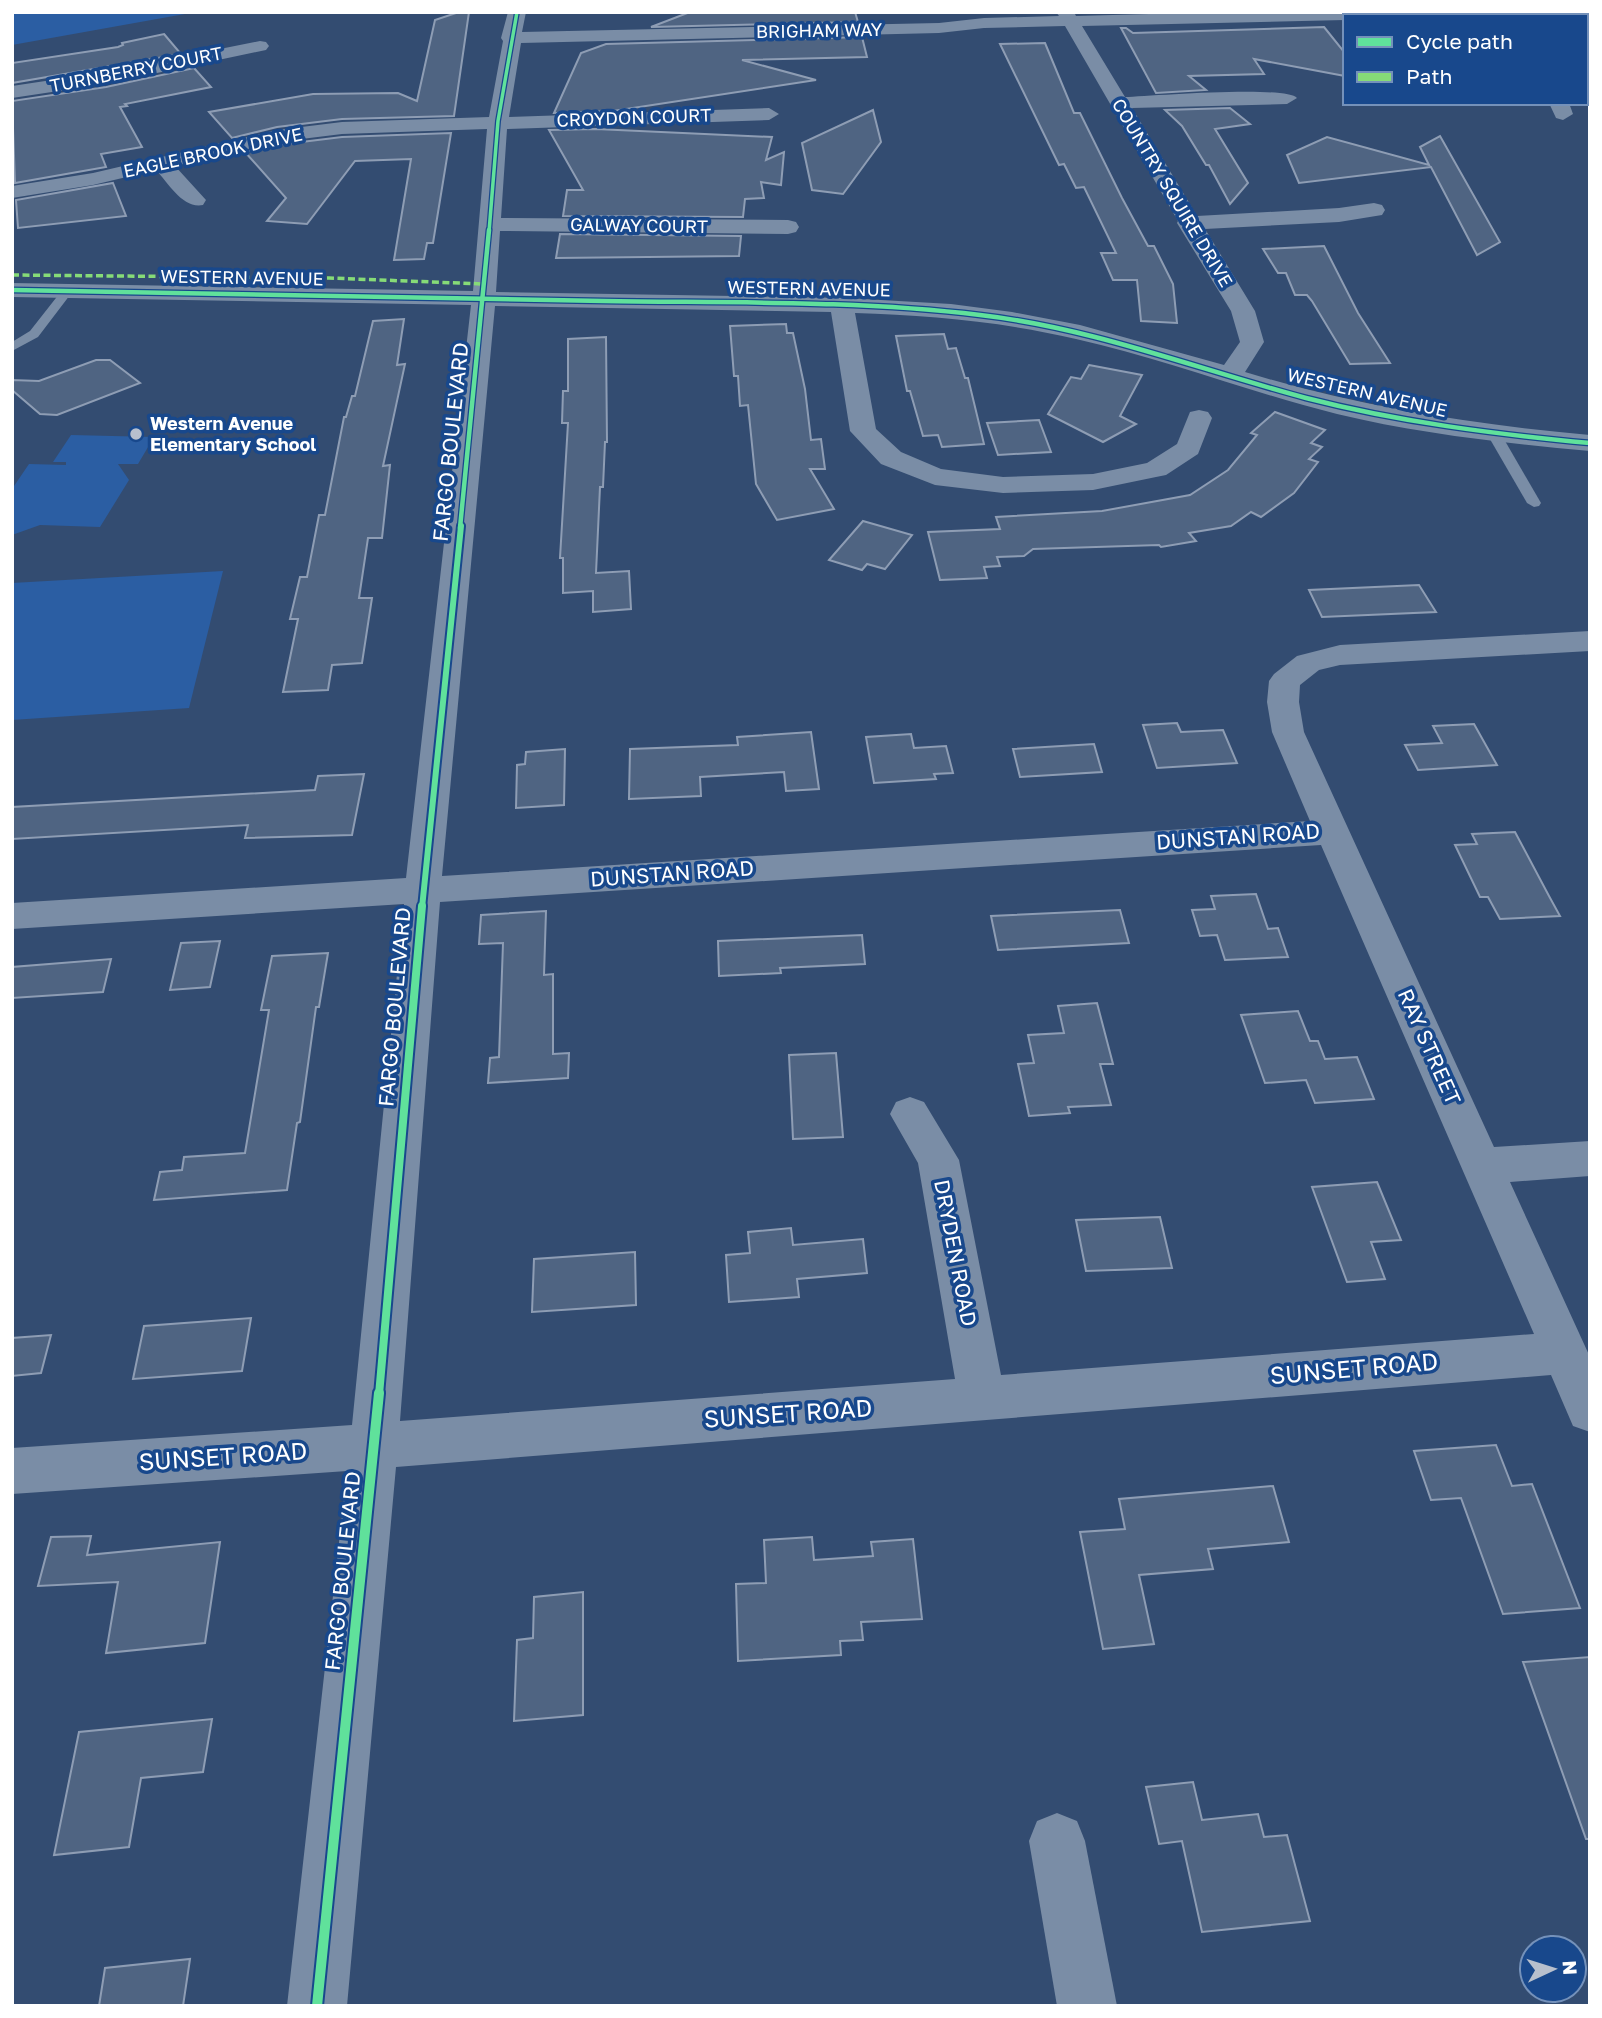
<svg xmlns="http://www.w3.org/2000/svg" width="1602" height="2018" font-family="'Golos Text',sans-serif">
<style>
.green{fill:#2b5ea3}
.building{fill:#4f6482;stroke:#8e9db4;stroke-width:2}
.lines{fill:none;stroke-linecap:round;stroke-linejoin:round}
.service{fill:#7a8da6;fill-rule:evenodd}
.minor{fill:#7a8da6;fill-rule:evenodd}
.quiet{stroke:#86db77;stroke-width:3.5;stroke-dasharray:7 3.5;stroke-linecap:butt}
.cycleway-far4-casing{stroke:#18488c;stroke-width:6}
.cycleway-far3-casing{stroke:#18488c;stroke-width:7}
.cycleway-far2-casing{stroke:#18488c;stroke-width:10}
.cycleway-far1-casing{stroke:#18488c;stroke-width:12}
.cycleway-casing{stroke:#18488c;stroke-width:14}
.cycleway-far4{stroke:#60e19b;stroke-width:3.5}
.cycleway-far3{stroke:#60e19b;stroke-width:4.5}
.cycleway-far2{stroke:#60e19b;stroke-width:6}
.cycleway-far1{stroke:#60e19b;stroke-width:8}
.cycleway{stroke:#60e19b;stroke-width:10}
.poi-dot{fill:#b8c0cd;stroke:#18488c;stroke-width:2.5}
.labels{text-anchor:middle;stroke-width:7;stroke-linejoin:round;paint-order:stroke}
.far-street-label{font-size:18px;fill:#fff;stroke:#18488c}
.far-poi-label{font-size:18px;font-weight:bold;fill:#fff;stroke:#18488c;text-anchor:start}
.street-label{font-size:21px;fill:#fff;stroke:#18488c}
.near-street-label{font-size:24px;fill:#fff;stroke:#18488c}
</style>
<rect width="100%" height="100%" fill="#334c71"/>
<g class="green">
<path d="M12 12H196L12 45Z"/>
<path d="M71 435 154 437 138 464H118L129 480 100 527 40 525 12 535V489L29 464 66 465V462H53Z"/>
<path d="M223 571 189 708 12 720V583Z"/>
</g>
<g class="building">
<path d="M459 12H469L454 116 342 119 277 127 232 138 209 112 313 94 398 93 417 101 435 20Z"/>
<path d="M690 12H855L858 22 651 27Z"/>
<path d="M1324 27 1345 53V76L1254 59 1264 74 1189 76 1206 90 1156 93 1121 28H1126L1133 33Z"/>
<path d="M164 34 181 54 12 83V63L118 47 123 45 122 43Z"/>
<path d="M862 37 867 57 742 60 816 80 613 111 554 113 581 53 606 44Z"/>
<path d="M1045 43 1074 113H1080L1122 198 1148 246H1154L1173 284 1177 323 1141 321 1137 280H1113L1101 253H1116L1084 187 1076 188 1064 164 1059 165 1000 44Z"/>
<path d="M194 68 211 87 125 104 127 106 120 107 142 147 101 154 106 167 15 183 12 101 106 87Z"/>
<path d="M1230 108 1250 124 1215 129 1248 183 1230 204 1209 165H1206L1182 126 1165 110Z"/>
<path d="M873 110 881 142 843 194 812 190 802 143Z"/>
<path d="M596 129 772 137 766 160 784 152 781 185 761 182 764 198 745 199 743 217 563 216 567 190H583L549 130Z"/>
<path d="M451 133 433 243H427L424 259 394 260 411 159 355 161 307 224 267 221 286 198 245 152 277 145 342 137Z"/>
<path d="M1440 136 1500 242 1477 255 1431 167 1299 183 1287 155 1327 137 1429 165 1420 147Z"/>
<path d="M113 183 126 216 18 228 16 200Z"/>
<path d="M560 234 741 236 739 256 556 258Z"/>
<path d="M1324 246 1358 313 1390 363 1350 364 1312 301 1307 295H1295L1286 273H1278L1263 249Z"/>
<path d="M404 319 397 365 405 364 383 466 390 465 382 538H368L359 598H372L362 663 332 665 328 690 283 692 298 619H290L300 577H307L319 515H325L344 417H346L352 396H355L373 321Z"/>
<path d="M786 324 787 333H793L805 389 811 440 821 439 825 469H810L834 509 777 520 756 484 748 405 740 406 738 376H734L730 326Z"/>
<path d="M944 334 948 349 956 348 965 378H968L984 444 942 447 938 435 923 436 910 391H907L896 336Z"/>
<path d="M606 337 607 442H605L603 487H600L596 573 629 571 631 609 593 612V591L563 593V558H560L568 423H562L563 391H568V339Z"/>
<path d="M96 360H110L140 383 57 415 40 414 12 390V380L39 381Z"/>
<path d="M1089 365 1142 375 1120 416 1136 424 1103 442 1048 414 1071 377 1081 379Z"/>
<path d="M1275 412 1325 430 1311 443 1322 447 1309 459 1318 462 1294 493 1261 517 1251 512 1231 526 1189 533 1196 541 1161 547 1159 545 1033 549 1024 556 997 557 1000 566 984 567 987 578 940 580 928 532 1000 529 996 517 1102 511 1190 495 1228 470 1257 435 1251 433Z"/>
<path d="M1039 420 1051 452 998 455 987 423Z"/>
<path d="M863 521 912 535 885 569 867 564 862 570 829 560Z"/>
<path d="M1419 585 1436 612 1322 617 1309 590Z"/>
<path d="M1177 723 1181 732 1223 730 1237 763 1157 768 1143 725Z"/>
<path d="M1474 724 1497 765 1418 770 1405 745 1442 743 1433 726Z"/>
<path d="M811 732 819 789 786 791 784 772 700 777 701 796 629 799 630 749 738 745 737 737Z"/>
<path d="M911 734 914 748 946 746 953 773 934 774 936 779 874 783 866 737Z"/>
<path d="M1094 744 1102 772 1020 777 1013 749Z"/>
<path d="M565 749 564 805 516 808 517 765 525 764 526 752Z"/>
<path d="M364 774 352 835 245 838 248 825 12 839V807L315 790 318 776Z"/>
<path d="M1515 832 1549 896 1560 916 1500 919 1488 897H1480L1455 845 1477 844 1472 834Z"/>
<path d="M1256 894 1268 929 1278 928 1288 957 1225 960 1217 935 1200 936 1192 910 1215 909 1211 896Z"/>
<path d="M1120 910 1129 943 998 950 991 916Z"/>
<path d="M546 911 544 975 553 974V1054L569 1053 568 1078 488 1083 490 1058 499 1057 503 943 479 944 481 915Z"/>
<path d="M862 935 865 964 780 968 781 973 719 976 718 941Z"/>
<path d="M220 941 210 987 170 990 181 943Z"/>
<path d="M328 953 319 1007H316L300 1122 297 1123 287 1190 154 1200 160 1172 182 1170 184 1157 245 1153 269 1010H261L272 956Z"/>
<path d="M111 959 103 992 12 998V967Z"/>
<path d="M1097 1003 1113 1064H1100L1111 1105 1068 1107 1070 1113 1029 1116 1018 1064 1034 1063 1028 1035 1064 1033 1058 1006Z"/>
<path d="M1298 1011 1310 1041H1318L1325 1059 1357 1057 1374 1099 1315 1103 1306 1080 1265 1083 1241 1015Z"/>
<path d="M836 1053 843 1137 793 1139 789 1055Z"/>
<path d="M1377 1182 1401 1240 1371 1242 1385 1279 1347 1282 1312 1187Z"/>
<path d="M1160 1217 1172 1268 1086 1271 1076 1220Z"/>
<path d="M791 1228 793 1245 863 1239 867 1273 797 1279 799 1297 729 1302 726 1255 750 1253 748 1232Z"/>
<path d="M635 1252 636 1305 532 1312 534 1259Z"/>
<path d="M251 1318 242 1371 133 1379 144 1326Z"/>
<path d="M51 1335 41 1373 12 1376V1338Z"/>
<path d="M1496 1445 1512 1486 1532 1484 1580 1608 1503 1614 1461 1498 1431 1500 1414 1451Z"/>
<path d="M1273 1486 1289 1542 1208 1549 1213 1569 1139 1575 1154 1644 1103 1649 1080 1532 1125 1529 1119 1499Z"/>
<path d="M91 1536 87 1555 220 1542 205 1643 106 1653 118 1582 38 1586 51 1537Z"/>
<path d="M812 1537 814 1560 873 1556 871 1542 913 1539 922 1619 861 1622 863 1640 840 1641 841 1655 738 1661 736 1584 766 1583 764 1540Z"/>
<path d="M583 1592V1715L514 1721 517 1640 533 1638 534 1597Z"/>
<path d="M1590 1657V1839H1586L1523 1662Z"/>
<path d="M212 1719 203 1772 141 1778 129 1847 54 1855 79 1732Z"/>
<path d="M1193 1782 1202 1820 1258 1814 1264 1837 1287 1835 1310 1921 1202 1932 1182 1841 1159 1844 1146 1787Z"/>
<path d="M190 1959 183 2006H99L105 1968Z"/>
</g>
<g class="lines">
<g class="service">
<path d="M63 289 73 291 38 337 12 351V342L30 331Z"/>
<path d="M1494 430 1501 434 1541 503 1539 506 1534 507 1527 503 1487 434Z"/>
</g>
<g class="minor">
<path d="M508 12H526L522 32 939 23 984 18 1059 16 1056 12H1074L1076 16 1222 12H1473L1470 16H1345V20L1082 26 1125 97C1150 96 1286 85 1297 98L1287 104 1132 108 1197 216 1339 208 1374 203 1382 205 1385 210 1382 215 1339 222 1205 229 1255 311 1264 342 1245 372C1360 407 1470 424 1590 435V451C1505 443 1420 434 1337 414 1249 392 1165 359 1076 339 1004 322 929 315 855 313L876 429 901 452 941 469 1003 477 1093 474 1147 463 1177 444 1190 412 1199 410 1208 412 1212 418 1198 454 1166 475 1156 477 1093 490 1003 493 935 485 881 464 850 431 831 312 495 306 442 876 1310 821 1272 732 1267 702 1269 681 1274 674 1297 656 1340 645 1590 631V651L1340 665 1319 670 1300 685 1299 702 1304 732 1494 1147 1590 1141V1176L1510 1182 1590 1357V1432L1573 1426 1551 1375 396 1467 347 2006H287L347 1471 12 1494V1448L352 1425 404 904 12 929V903L406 878 471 305 12 297V283L473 291 487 129 342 134 277 142 175 166 206 200 203 205C183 209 169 184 156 170L93 185 12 198V186L93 173 277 130 342 122 489 117 503 41 501 38ZM1065 26 1178 221 1177 223 1231 311 1240 342 1224 365 1080 325 1012 312 951 304 846 298 496 292 500 231 788 234 796 232 799 227 796 222 788 220 501 218 507 129 769 120 779 114 769 108 509 117 521 43 939 33 984 28ZM1321 845 1534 1334 1001 1375 959 1160 924 1102 910 1097 896 1102 890 1114 918 1163 955 1379 400 1421 440 902Z"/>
<path d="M260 41 266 42 269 46 266 50 105 84 12 98V86L105 72Z"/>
<path d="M1549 103H1569L1573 114 1563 120 1556 118Z"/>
<path d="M1057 1813 1077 1821 1085 1841 1117 2006H1057L1029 1841 1037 1821Z"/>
</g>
<path class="quiet" d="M12 275 329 278 484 284"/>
<g class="cycleway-far4-casing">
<path id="cycleway-far4" d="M489 232 498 121 517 12"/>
</g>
<g class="cycleway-far3-casing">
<g id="cycleway-far3">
<path d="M12 290C209 294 407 297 604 301 729 303 856 300 980 315 1093 328 1197 369 1306 398 1399 422 1494 434 1590 443"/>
<path d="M460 528 489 230"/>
</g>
</g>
<g class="cycleway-far2-casing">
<path id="cycleway-far2" d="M422 908 461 526"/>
</g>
<g class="cycleway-far1-casing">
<path id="cycleway-far1" d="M379 1395 422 906"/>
</g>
<g class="cycleway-casing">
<path id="cycleway" d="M317 2006 379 1393"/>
</g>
<use href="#cycleway-far4" class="cycleway-far4"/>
<use href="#cycleway-far3" class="cycleway-far3"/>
<use href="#cycleway-far2" class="cycleway-far2"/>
<use href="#cycleway-far1" class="cycleway-far1"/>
<use href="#cycleway" class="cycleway"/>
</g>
<circle class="poi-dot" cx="136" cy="434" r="7"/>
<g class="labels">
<g class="far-street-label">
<text transform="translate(819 31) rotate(-1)" y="6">BRIGHAM WAY</text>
<text transform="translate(136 70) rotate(-11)" y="6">TURNBERRY COURT</text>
<text transform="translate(634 118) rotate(-2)" y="6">CROYDON COURT</text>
<text transform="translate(213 153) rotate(-12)" y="6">EAGLE BROOK DRIVE</text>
<text transform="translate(1172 193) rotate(59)" y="6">COUNTRY SQUIRE DRIVE</text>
<text transform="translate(639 226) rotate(1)" y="6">GALWAY COURT</text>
<text transform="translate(242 278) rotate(1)" y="6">WESTERN AVENUE</text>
<text transform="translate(809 289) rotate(1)" y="6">WESTERN AVENUE</text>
<text transform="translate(1367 393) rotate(13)" y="6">WESTERN AVENUE</text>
</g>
<g class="far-poi-label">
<text x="150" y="430">Western Avenue<tspan x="150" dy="21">Elementary School</tspan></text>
</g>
<g class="street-label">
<text transform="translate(451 442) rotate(-84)" y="7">FARGO BOULEVARD</text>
<text transform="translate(1238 837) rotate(-4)" y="7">DUNSTAN ROAD</text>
<text transform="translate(672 874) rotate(-4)" y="7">DUNSTAN ROAD</text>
<text transform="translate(395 1007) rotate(-85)" y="7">FARGO BOULEVARD</text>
<text transform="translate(1429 1047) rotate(66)" y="7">RAY STREET</text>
<text transform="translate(955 1253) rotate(79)" y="7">DRYDEN ROAD</text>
<text transform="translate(343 1571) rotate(-84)" y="7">FARGO BOULEVARD</text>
</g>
<g class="near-street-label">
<text transform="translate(1354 1369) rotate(-5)" y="8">SUNSET ROAD</text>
<text transform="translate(788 1414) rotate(-4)" y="8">SUNSET ROAD</text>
<text transform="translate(223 1457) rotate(-4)" y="8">SUNSET ROAD</text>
</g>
</g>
<rect width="1602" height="2018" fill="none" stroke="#ffffff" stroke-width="28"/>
<rect x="1343" y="14" width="245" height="91" fill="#18488c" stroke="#7491ba" stroke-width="2"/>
<rect x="1357" y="37" width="35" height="10" fill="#60e19b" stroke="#7491ba" stroke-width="2"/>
<text x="1406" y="49" font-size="21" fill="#ffffff">Cycle path</text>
<rect x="1357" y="72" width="35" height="10" fill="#86db77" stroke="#7491ba" stroke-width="2"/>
<text x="1406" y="84" font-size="21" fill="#ffffff">Path</text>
<g transform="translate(1553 1969) rotate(86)"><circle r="33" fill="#18488c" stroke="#7491ba" stroke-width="2"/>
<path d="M0-5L12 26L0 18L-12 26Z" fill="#b8c0cd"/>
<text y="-10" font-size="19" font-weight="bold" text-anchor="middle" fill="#ffffff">N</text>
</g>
</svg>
